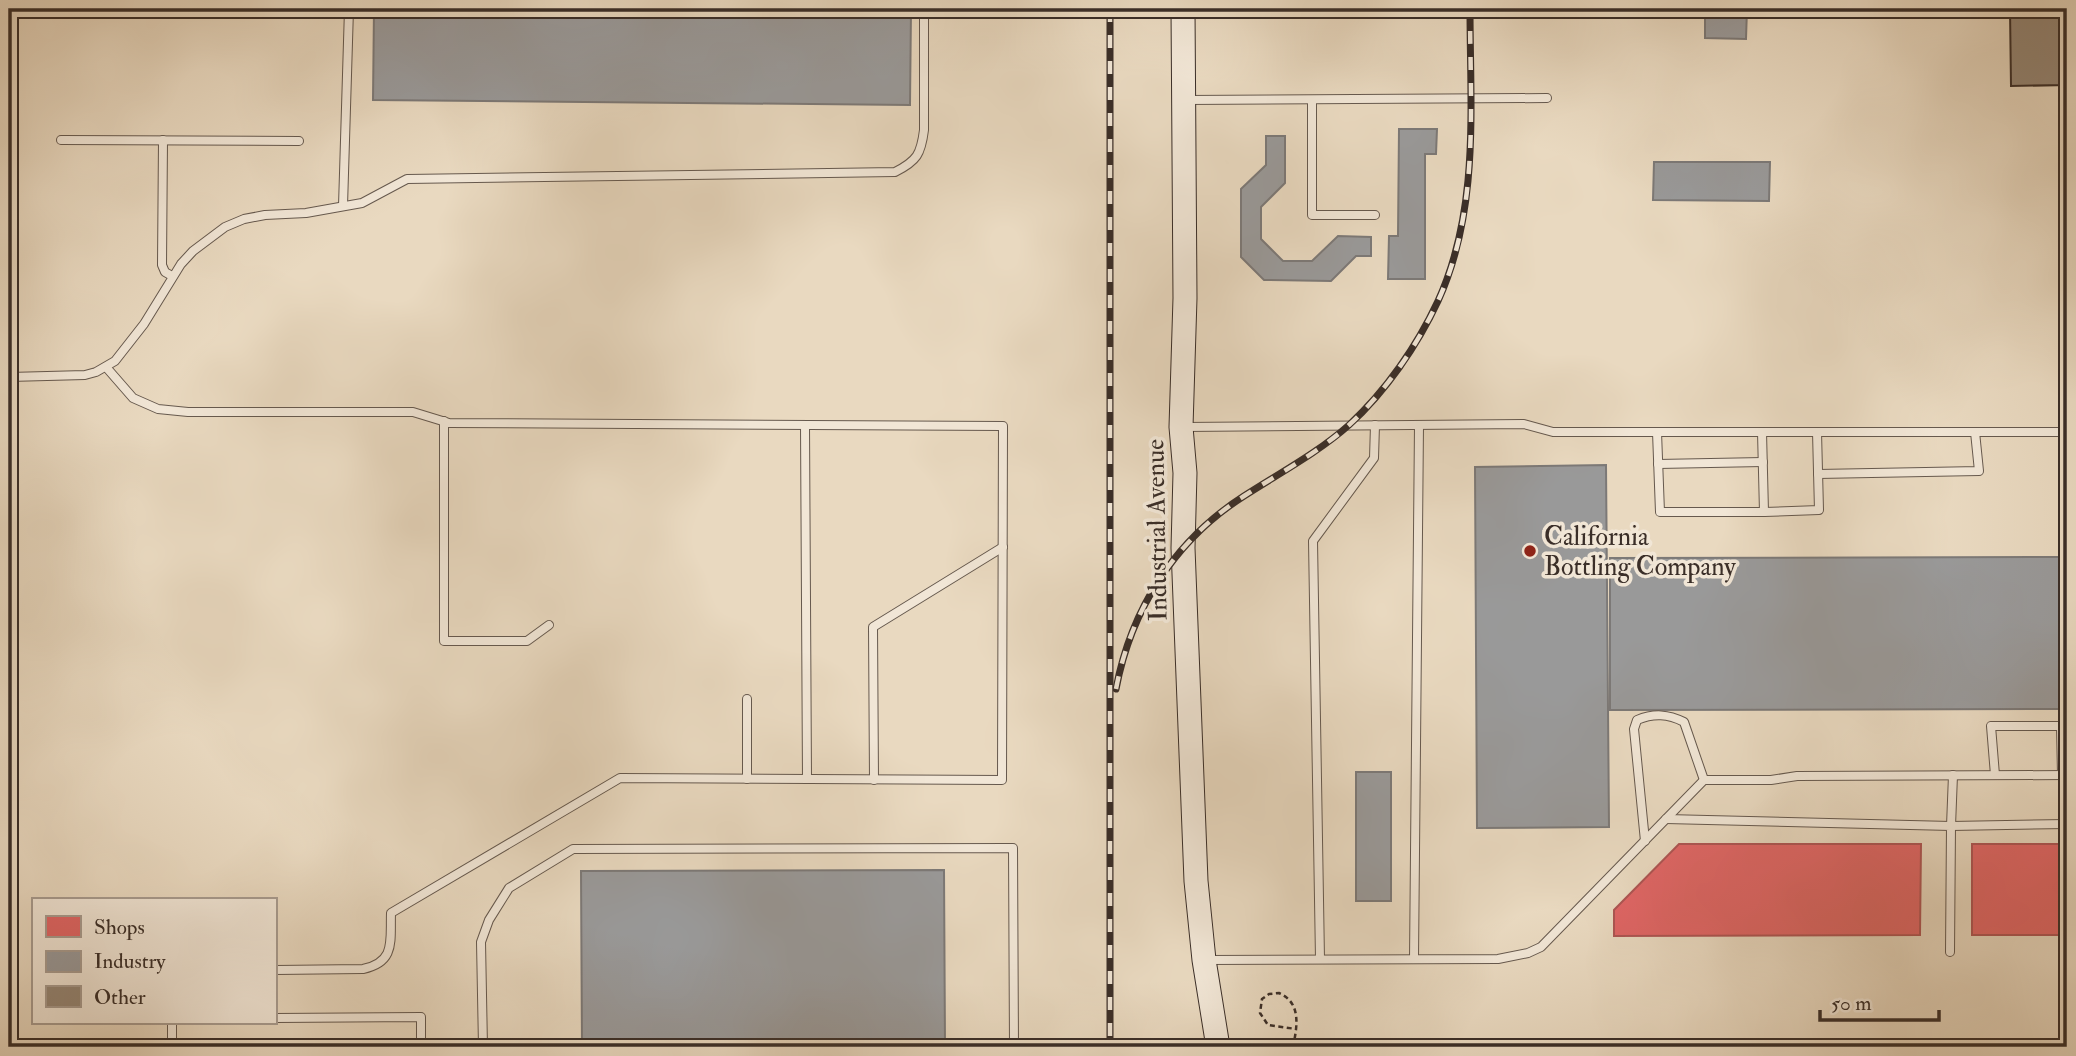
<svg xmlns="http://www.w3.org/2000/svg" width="2076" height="1056" font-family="'IM FELL Double Pica',serif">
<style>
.shops{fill:#e06666;stroke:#ae5553;stroke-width:2}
.industry{fill:#999;stroke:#7c7977;stroke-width:2}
.building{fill:#958777;stroke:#3a2e28;stroke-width:2}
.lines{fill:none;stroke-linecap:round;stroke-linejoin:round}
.lane-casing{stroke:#66594e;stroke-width:10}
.secondary-casing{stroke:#3a2e28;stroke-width:25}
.path{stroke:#3a2e28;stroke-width:2.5;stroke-dasharray:5 3.5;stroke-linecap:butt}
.lane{stroke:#f1e6d6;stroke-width:8}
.secondary{stroke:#f1e6d6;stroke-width:23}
.rail-casing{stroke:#3a2e28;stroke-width:7}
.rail{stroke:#f1e6d6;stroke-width:4.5;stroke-dasharray:13;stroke-linecap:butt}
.poi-dot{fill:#8f2418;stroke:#f1e6d6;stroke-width:2.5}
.labels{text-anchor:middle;stroke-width:7;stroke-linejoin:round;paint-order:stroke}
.street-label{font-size:26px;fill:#3a2e28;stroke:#f1e6d6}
.poi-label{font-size:26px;fill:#3a2e28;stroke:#f1e6d6;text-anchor:start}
</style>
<rect width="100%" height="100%" fill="#e9d9c0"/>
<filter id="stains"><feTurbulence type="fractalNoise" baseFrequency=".00286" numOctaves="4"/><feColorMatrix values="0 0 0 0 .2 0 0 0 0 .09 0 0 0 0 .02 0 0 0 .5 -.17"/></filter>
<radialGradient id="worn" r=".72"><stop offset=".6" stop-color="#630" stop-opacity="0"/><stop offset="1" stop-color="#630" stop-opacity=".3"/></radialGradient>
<g class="shops">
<path d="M1679 844H1921L1920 935 1614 936V910Z"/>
<rect x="1972" y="844" width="95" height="91"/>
</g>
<g class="industry">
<path d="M374 9H911L910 105 373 100Z"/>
<path d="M1705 9H1747L1746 39 1705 38Z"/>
<path d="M1399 129H1437L1436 154H1425V279H1388L1389 236H1398Z"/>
<path d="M1266 136H1285V183L1261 207V239L1283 261H1312L1338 236 1371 237V256H1356L1331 281 1264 280 1241 257V189L1266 165Z"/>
<path d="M1654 162H1770L1769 201 1653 200Z"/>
<path d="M1606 465 1609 827 1477 828 1475 467Z"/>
<path d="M2067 557V709L1610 710V558Z"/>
<rect x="1356" y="772" width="35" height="129"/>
<path d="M944 870 945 1047H582L581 871Z"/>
</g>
<path class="building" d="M2010 9H2067V85L2011 86Z"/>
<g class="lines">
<g class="lane-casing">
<g id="lane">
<path d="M1186 100 1547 98"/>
<path d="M1312 100V215H1375"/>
<path d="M61 140 299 141"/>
<path d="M163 140 162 265 165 272 172 276"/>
<path d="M343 206 349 9"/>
<path d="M106 367 133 398 158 409 188 412H413L449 423 1003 426 1002 780 620 778 391 913C390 941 396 962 363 969L275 970"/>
<path d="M9 377 85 375 96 372 115 361 144 324 181 264 193 251 225 227 244 219 265 215 306 213 362 203 407 179 895 172C917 161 921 154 924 130V9"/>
<path d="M444 421V641H527L549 625"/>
<path d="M805 425 807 779"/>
<path d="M1184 427 1524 424 1553 432H2067"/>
<path d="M1657 432 1660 512H1764L1762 432"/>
<path d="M1658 464 1763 462"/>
<path d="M1818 474 1979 471 1975 432"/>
<path d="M1764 512 1819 510 1817 432"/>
<path d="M2061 726 2062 775"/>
<path d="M1953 775 1951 826 2067 824"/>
<path d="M1995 775 1991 726H2067"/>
<path d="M747 779V699"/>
<path d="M874 780 873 627 1003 547"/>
<path d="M1666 819 1951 826 1950 952"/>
<path d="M1645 841 1634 729 1637 720C1654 713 1668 714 1684 722L1704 780"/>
<path d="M1320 959 1313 541 1374 458 1375 425"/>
<path d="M1414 959 1419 425"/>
<path d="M1207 960 1498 959 1528 953 1541 947 1704 780H1771L1797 776 2067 775"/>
<path d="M275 1018 421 1017V1047"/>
<path d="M172 1047V1023"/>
<path d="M483 1047 481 942 489 920 509 888 573 849 1013 848 1014 1047"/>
<path d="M2011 1047 2067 1046"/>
</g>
</g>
<g class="secondary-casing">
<path id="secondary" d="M1183 9 1185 298 1181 427 1185 473 1183 548 1196 881 1204 960 1218 1047"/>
</g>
<path class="path" d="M1293 1047C1297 1027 1302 1003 1279 993L1269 994 1262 999 1260 1013 1268 1025 1296 1029"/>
<use href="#lane" class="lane"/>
<use href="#secondary" class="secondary"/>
<g class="rail-casing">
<g id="rail">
<path d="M1110 9V1047"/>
<path d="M1116 689C1131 609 1175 540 1244 496 1278 474 1319 452 1349 425 1386 391 1417 346 1438 301 1480 209 1470 107 1470 9"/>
</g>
</g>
<use href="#rail" class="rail"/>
</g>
<circle class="poi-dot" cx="1530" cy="551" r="7"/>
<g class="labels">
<g class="street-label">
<text transform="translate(1156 530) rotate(-91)" y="9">Industrial Avenue</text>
</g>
<g class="poi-label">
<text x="1544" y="545">California<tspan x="1544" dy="30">Bottling Company</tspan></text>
</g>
</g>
<rect width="2076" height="1056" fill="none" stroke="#e9d9c0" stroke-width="35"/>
<rect x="10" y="10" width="2055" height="1035" fill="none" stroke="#3a2e28" stroke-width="3.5"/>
<rect x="18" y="18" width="2041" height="1021" fill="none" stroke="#3a2e28" stroke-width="2"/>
<rect x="32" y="898" width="245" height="126" fill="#f1e6d6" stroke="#a89c90" stroke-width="2"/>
<rect x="46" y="916" width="35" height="21" fill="#e06666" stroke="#a89c90" stroke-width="2"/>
<text x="94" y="934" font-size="21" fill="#3a2e28">Shops</text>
<rect x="46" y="951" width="35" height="21" fill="#999999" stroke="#a89c90" stroke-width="2"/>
<text x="94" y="968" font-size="21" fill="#3a2e28">Industry</text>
<rect x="46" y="986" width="35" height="21" fill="#958777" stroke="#a89c90" stroke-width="2"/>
<text x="94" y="1004" font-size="21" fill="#3a2e28">Other</text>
<path d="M1820 1010v10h119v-10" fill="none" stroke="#3a2e28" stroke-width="3.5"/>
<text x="1831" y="1010" font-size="21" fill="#3a2e28" stroke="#f1e6d6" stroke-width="5" paint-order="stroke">50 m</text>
<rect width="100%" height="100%" filter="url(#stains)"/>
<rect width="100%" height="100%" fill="url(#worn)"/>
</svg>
